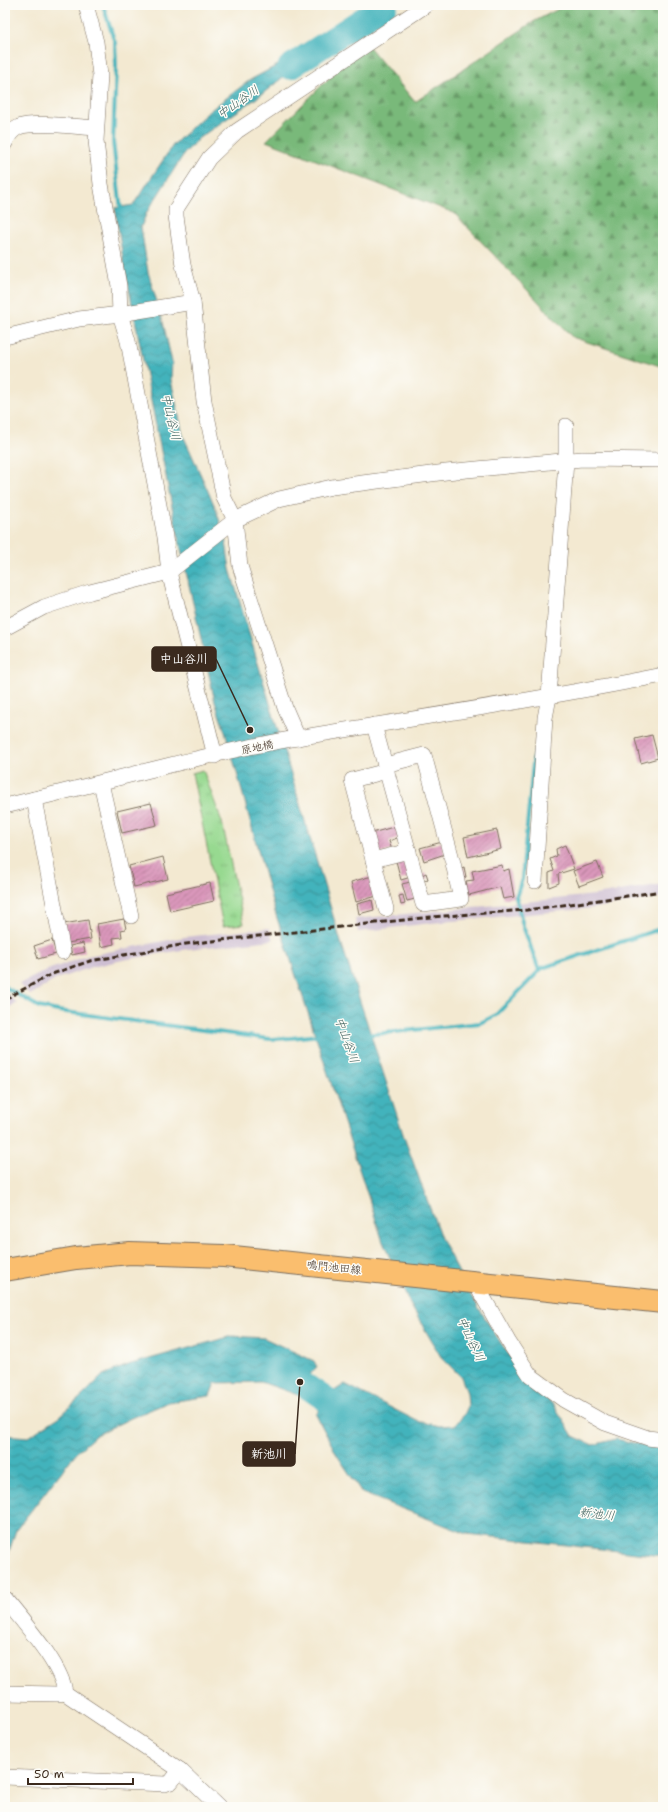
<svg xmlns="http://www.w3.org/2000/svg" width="668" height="1812" font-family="'Shantell Sans','Klee One',sans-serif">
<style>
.industrial{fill:#cdbed2}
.grass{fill:url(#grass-tufts);stroke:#698257}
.forest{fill:url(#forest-firs);stroke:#5a724c}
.water{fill:url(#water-waves);stroke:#3f6e6d}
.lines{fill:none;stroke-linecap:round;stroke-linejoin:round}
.stream{stroke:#43b3bc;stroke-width:4}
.river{stroke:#43b3bc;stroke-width:25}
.building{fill:url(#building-hatch)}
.minor-casing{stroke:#7b6d5d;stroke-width:16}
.primary-casing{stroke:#7b6d5d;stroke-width:24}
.minor{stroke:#fff;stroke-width:15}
.primary{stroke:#fabe6e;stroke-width:22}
.rail{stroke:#3b2a1e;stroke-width:3;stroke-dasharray:6 3;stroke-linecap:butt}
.labels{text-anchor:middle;stroke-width:3;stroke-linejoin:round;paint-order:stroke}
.street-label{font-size:11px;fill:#3b2a1e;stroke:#fdfcf7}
.water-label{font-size:12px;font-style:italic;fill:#3e615d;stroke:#fdfcf7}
.leader{fill:none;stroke:#3b2a1e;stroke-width:1.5}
.callout-dot{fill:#3b2a1e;stroke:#fdfcf7;stroke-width:1.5}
.callout{fill:#3b2a1e;stroke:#3b2a1e;stroke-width:1.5}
.callout-label{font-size:12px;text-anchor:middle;font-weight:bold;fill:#fff}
</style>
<defs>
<pattern id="grass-tufts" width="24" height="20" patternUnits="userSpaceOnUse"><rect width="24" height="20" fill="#97d990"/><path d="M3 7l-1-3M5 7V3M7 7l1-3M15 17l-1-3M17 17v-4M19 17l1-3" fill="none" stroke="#83ba7c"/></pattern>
<pattern id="forest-firs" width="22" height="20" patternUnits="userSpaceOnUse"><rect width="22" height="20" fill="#79b97a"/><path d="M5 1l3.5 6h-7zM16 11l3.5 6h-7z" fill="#649763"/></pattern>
<pattern id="water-waves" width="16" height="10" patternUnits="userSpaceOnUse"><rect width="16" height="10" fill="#43b3bc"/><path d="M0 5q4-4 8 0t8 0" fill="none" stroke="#399298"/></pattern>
<pattern id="building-hatch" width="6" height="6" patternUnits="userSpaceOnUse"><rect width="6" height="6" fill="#da97bb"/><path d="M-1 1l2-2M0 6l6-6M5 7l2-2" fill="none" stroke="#b27b97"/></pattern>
</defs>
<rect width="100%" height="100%" fill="#fdfcf7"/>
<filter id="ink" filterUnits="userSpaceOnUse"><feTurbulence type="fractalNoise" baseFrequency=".025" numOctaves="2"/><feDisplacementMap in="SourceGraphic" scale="8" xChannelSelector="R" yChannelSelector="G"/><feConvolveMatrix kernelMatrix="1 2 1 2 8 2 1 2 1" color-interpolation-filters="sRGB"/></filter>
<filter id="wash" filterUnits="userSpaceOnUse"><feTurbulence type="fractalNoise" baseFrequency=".012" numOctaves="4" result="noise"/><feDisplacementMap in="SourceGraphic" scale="16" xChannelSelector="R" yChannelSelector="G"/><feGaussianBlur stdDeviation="0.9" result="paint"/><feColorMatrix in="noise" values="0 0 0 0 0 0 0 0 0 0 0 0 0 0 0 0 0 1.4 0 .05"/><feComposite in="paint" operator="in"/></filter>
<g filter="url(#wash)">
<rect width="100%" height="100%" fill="#f3e9d1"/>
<g class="industrial">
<path d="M663 884V897L595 908 431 923 358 932 355 919 595 895Z"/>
<path d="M269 928 273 940 188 949 123 960 92 967 57 979 30 995 19 984 50 969 87 956 184 937Z"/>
<path d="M5 992 17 1003 5 1010Z"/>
</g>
<path class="grass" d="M203 770 222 822 244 924 223 926 192 773Z"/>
<path class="forest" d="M566 5H663V367L572 337 454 213 266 141 365 42 415 102 533 22Z"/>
<g class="water">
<path d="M339 32 261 95 199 138 184 154 147 212 141 227 148 272 163 322 172 362 171 380 183 435 216 509 226 542 230 569 340 939 404 1137 441 1238 470 1294 497 1337 526 1381 554 1405 573 1436 593 1445 616 1439 663 1449V1556L467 1534 362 1493 337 1455 316 1415 328 1395 345 1384 417 1421 440 1426 455 1425 464 1415 468 1406 467 1393 461 1377 441 1357 410 1304 383 1242 275 912 229 744 215 702 175 522 123 259 115 208 133 205 173 145 208 112 250 80Z"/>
<path d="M232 1336 264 1338 314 1361 317 1367 312 1372 298 1395 261 1382 215 1383 210 1396 169 1402 131 1418 96 1435 76 1453 16 1530 7 1558 5 1560V1435L28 1437 59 1417 82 1396 103 1375 131 1364Z"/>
</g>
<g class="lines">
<g class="stream">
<path d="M103 5 115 43 116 66 113 142 121 210"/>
<path d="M534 754 522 879 516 897 523 926 539 970"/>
<path d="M5 987 39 1007 58 1011 270 1039 291 1038 320 1035"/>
<path d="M366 1035 480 1023 496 1015 542 968 663 928"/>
</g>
<g class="river">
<path d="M290 67 385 5"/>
<path d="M272 1371 300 1382 352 1417"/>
</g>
</g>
<g id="blocks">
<g class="building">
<path d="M652 735 658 758 641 763 635 739Z"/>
<path d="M151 803 157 825 122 833 117 811Z"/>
<path d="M397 826 400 837 389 841 392 850 379 854 372 833Z"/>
<path d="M497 830 501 849 468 857 464 837Z"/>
<path d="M442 842 445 854 424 861 420 848Z"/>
<path d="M565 845 574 869 558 874 559 883 549 887V873L554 871 550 859 557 856 556 849Z"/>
<path d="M163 857 168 879 134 887 129 866Z"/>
<path d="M406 859 411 877 401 880 396 861Z"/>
<path d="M597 862 603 877 579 886 573 871Z"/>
<path d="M502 865 503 871 509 869 514 897 503 899 500 887 469 895 466 881 474 880 472 871Z"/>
<path d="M464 867 466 877 460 879 458 869Z"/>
<path d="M426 873 428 879 424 881 422 875Z"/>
<path d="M372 876 377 896 356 902 351 882Z"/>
<path d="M410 882 415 899 407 901 402 884Z"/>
<path d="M210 883 214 901 170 911 166 893Z"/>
<path d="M403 895 405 904 401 905 399 896Z"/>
<path d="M372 900 374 910 359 914 357 904Z"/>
<path d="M124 919 126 929 121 930 122 937 113 938 114 944 101 947 97 924Z"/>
<path d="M88 920 91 939 67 943 63 924Z"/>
<path d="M52 940 56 954 38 959 34 946Z"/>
<path d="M83 943 85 952 72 955 70 946Z"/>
</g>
</g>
</g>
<g filter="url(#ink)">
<use href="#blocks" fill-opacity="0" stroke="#7b6d5d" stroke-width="1"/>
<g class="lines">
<g class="minor-casing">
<g id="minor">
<path d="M86 5 96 42 100 75 96 141 101 184 119 286 120 314 128 341 165 537 169 572 215 756"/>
<path d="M5 143C8 136 12 130 19 127 35 121 78 127 96 128"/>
<path d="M5 337 79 319 120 314 193 302"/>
<path d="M5 628 44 607 90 592 169 572 235 520 279 499 332 487 446 472 582 459 663 460"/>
<path d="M374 725 423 904 461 899 453 863 424 755 385 765"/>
<path d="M298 738 285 708 240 566 235 520 224 498 204 401 193 302 183 265 176 216V209L209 158 237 131 426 5"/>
<path d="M101 783 131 916"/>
<path d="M34 799 63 952"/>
<path d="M5 806C100 784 195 756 291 739 415 718 539 700 663 675"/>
<path d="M373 860 409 851"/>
<path d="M535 881 545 718 549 697 566 461V426"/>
<path d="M386 909 352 780 387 771"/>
<path d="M474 1281 508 1341 530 1375 564 1400 605 1423 648 1438 663 1440"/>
<path d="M5 1599C22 1621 63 1666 65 1693L180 1770 219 1807"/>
<path d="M5 1693 57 1694 65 1693"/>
<path d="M5 1777 165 1784 171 1782 180 1770"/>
</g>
</g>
<g class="primary-casing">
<path id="primary" d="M5 1270 76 1258 130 1253 224 1256 663 1302"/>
</g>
<use href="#minor" class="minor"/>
<use href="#primary" class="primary"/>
<path class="rail" d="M5 999 52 974 90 961 186 944 431 917 527 910 663 891"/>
</g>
</g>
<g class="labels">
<g class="street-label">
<text transform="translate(257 747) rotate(-12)" y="4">原地橋</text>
<text transform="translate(334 1267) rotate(6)" y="4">鳴門池田線</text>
</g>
<g class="water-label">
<text transform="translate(238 102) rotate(-35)" y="4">中山谷川</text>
<text transform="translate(171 417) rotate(77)" y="4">中山谷川</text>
<text transform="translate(347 1040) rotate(70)" y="4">中山谷川</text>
<text transform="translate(471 1339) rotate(65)" y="4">中山谷川</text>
<text transform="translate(597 1514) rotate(6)" y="4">新池川</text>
</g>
</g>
<path class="leader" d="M250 730L216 659M300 1382L295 1454"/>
<g class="callout-dot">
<circle cx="250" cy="730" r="4"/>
<circle cx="300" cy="1382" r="4"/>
</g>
<g class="callout">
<rect x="152" y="647" width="64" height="24" rx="4"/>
<rect x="243" y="1442" width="52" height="24" rx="4"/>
</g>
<g class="callout-label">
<text x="184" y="663">中山谷川</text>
<text x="269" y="1458">新池川</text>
</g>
<rect width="668" height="1812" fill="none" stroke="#fdfcf7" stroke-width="20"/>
<path d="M28 1778v6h105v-6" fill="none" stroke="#3b2a1e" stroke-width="2"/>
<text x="34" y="1778" font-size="12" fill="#3b2a1e" stroke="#fdfcf7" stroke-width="3" paint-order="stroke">50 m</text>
</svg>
